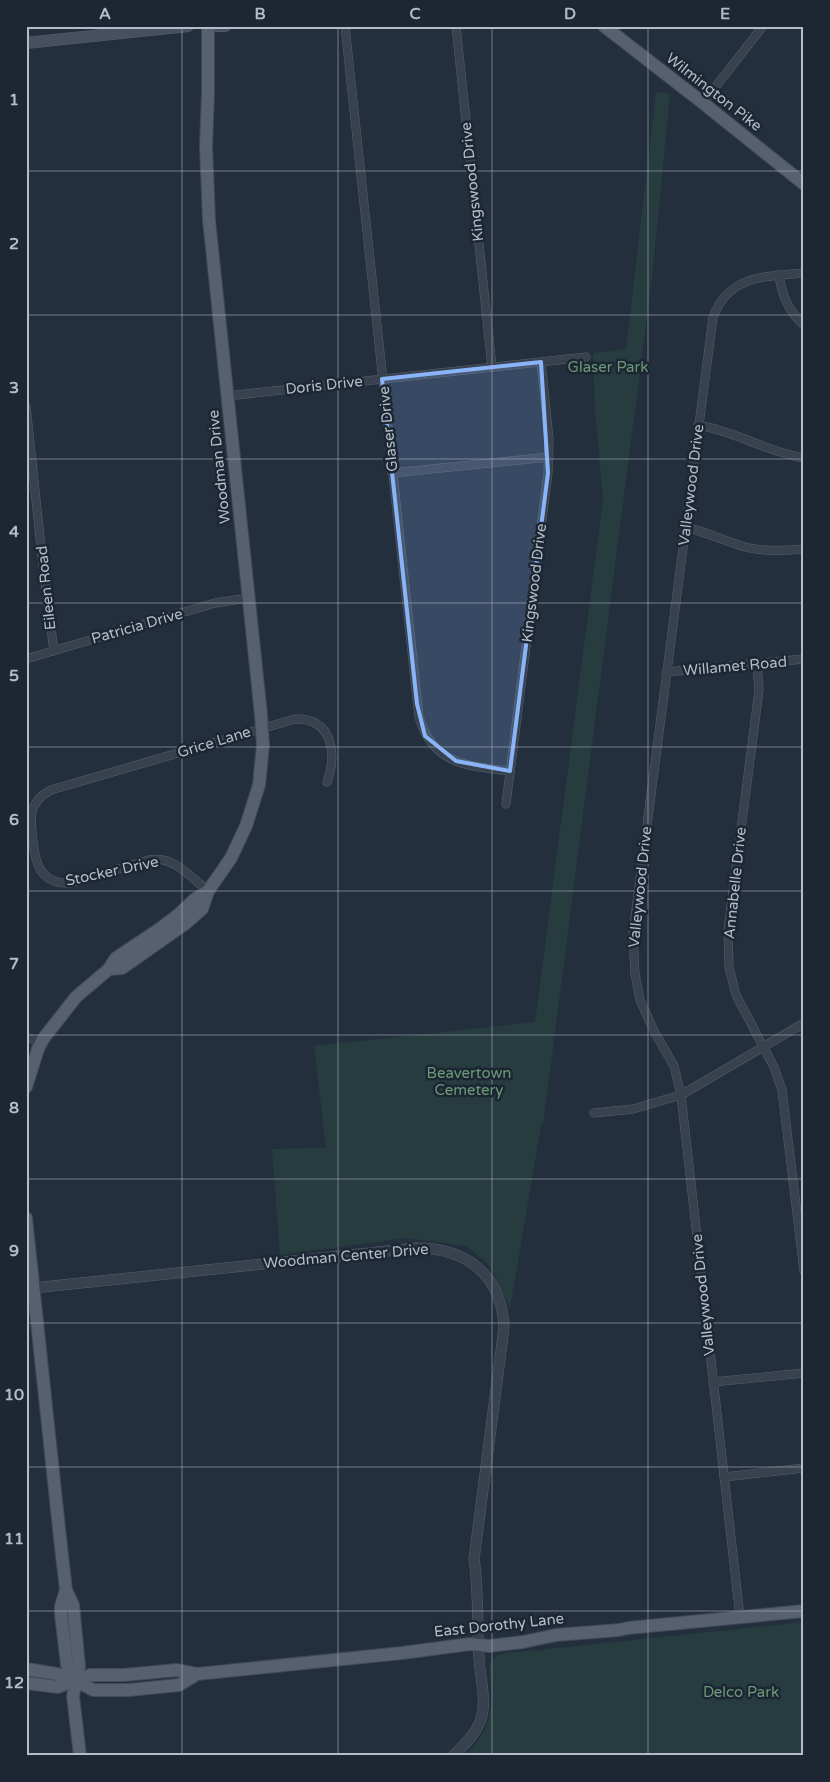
<svg xmlns="http://www.w3.org/2000/svg" width="830" height="1782" font-family="'Varela Round',sans-serif">
<style>
.green{fill:#263c3f}
.lines{fill:none;stroke-linecap:round;stroke-linejoin:round}
.minor-casing{stroke:#565f6c;stroke-width:9}
.tertiary-casing{stroke:#565f6c;stroke-width:11}
.secondary-casing{stroke:#565f6c;stroke-width:12}
.primary-casing{stroke:#414a57;stroke-width:14}
.minor{stroke:#38414e;stroke-width:8}
.tertiary{stroke:#38414e;stroke-width:10}
.secondary{stroke:#465061;stroke-width:11}
.primary{stroke:#56606e;stroke-width:12}
.marked{fill:#8ab4f8;fill-opacity:0.2;stroke:#8ab4f8;stroke-width:4;stroke-linejoin:round}
.grid{fill:none;stroke:#b4bcc9;stroke-width:1;stroke-opacity:0.55}
.labels{text-anchor:middle;stroke-width:5;stroke-linejoin:round;paint-order:stroke}
.street-label{font-size:15px;fill:#b4bcc9;stroke:#1d2633}
.park-label{font-size:15px;fill:#6b9a76;stroke:#1d2633}
.neatline{fill:none;stroke:#b4bcc9;stroke-width:2}
.grid-label{font-size:16px;text-anchor:middle;font-weight:bold;fill:#b4bcc9}
</style>
<rect width="100%" height="100%" fill="#242f3e"/>
<g class="green">
<path d="M656 92 670 94 652 278 544 1118 541 1126 510 1308 495 1275 486 1262 466 1246 406 1238 280 1255 272 1149 326 1148 314 1046 535 1022 603 500 595 410 593 353 626 349Z"/>
<path d="M804 1622V1756H464C495 1727 493 1704 489 1664L499 1654 535 1650 541 1652 547 1649Z"/>
</g>
<g class="lines">
<g class="minor-casing">
<g id="minor">
<path d="M345 26 419 717C433 765 467 766 510 771"/>
<path d="M456 26 492 367"/>
<path d="M703 103 763 26"/>
<path d="M779 275C782 295 788 311 804 325"/>
<path d="M227 396 586 357"/>
<path d="M26 406 44 575 54 651"/>
<path d="M698 425C735 431 767 452 804 458"/>
<path d="M392 473 549 457"/>
<path d="M685 527C706 532 725 541 745 547 764 552 784 551 804 549"/>
<path d="M26 659 215 603 248 598"/>
<path d="M757 664 759 690 728 930 729 967 736 995 774 1067 782 1090 804 1271"/>
<path d="M666 672 804 659"/>
<path d="M506 804 548 473 549 439 541 362"/>
<path d="M208 891C191 877 173 855 149 860L71 883C41 885 35 864 33 840 30 818 28 802 51 790L295 719C333 718 337 754 327 782"/>
<path d="M26 1037 41 1042"/>
<path d="M594 1113 633 1109 681 1095 804 1023"/>
<path d="M713 1382 804 1373"/>
<path d="M724 1477 804 1468"/>
<path d="M740 1617 681 1095 674 1066 654 1031 640 1000 635 974 633 933 713 317C729 274 765 277 804 273"/>
</g>
</g>
<g class="tertiary-casing">
<path id="tertiary" d="M33 1288 416 1248C467 1248 502 1275 504 1328L474 1559C479 1592 477 1625 479 1658 480 1678 487 1700 481 1719 476 1734 464 1745 453 1756"/>
</g>
<g class="secondary-casing">
<g id="secondary">
<path d="M213 26H225"/>
<path d="M26 43 188 26"/>
</g>
</g>
<g class="primary-casing">
<g id="primary">
<path d="M604 26 703 103 804 184"/>
<path d="M109 969 122 968 186 923 202 909 208 891"/>
<path d="M26 1087 38 1049 43 1039 76 997 109 969 116 958 158 930 178 915 194 900 208 891 231 858 246 826 259 785 263 745 261 715 209 220 206 146 208 94V26"/>
<path d="M26 1218 60 1538 66 1590 73 1605 79 1666 73 1696 80 1756"/>
<path d="M66 1590 61 1606V1614L67 1665 75 1680"/>
<path d="M26 1669 57 1674 75 1680 93 1690H129L179 1685 197 1674"/>
<path d="M26 1683 58 1687 90 1675H124L177 1670 197 1674 402 1653 470 1644 489 1646 523 1642 556 1635 619 1630 628 1628 804 1611"/>
</g>
</g>
<use href="#minor" class="minor"/>
<use href="#tertiary" class="tertiary"/>
<use href="#secondary" class="secondary"/>
<use href="#primary" class="primary"/>
</g>
<path class="marked" d="M541 362 548 473 510 771 456 761 425 736 417 704 382 379Z"/>
<path class="grid" d="M182 26V1756M338 26V1756M492 26V1756M648 26V1756M26 171H804M26 315H804M26 459H804M26 603H804M26 747H804M26 891H804M26 1035H804M26 1179H804M26 1323H804M26 1467H804M26 1611H804"/>
<g class="labels">
<g class="street-label">
<text transform="translate(714 92) rotate(38)" y="5">Wilmington Pike</text>
<text transform="translate(472 182) rotate(-96)" y="5">Kingswood Drive</text>
<text transform="translate(324 385) rotate(-6)" y="5">Doris Drive</text>
<text transform="translate(388 429) rotate(-96)" y="5">Glaser Drive</text>
<text transform="translate(219 467) rotate(-96)" y="5">Woodman Drive</text>
<text transform="translate(691 485) rotate(-83)" y="5">Valleywood Drive</text>
<text transform="translate(534 583) rotate(-83)" y="5">Kingswood Drive</text>
<text transform="translate(46 588) rotate(-96)" y="5">Eileen Road</text>
<text transform="translate(137 626) rotate(-16)" y="5">Patricia Drive</text>
<text transform="translate(735 666) rotate(-5)" y="5">Willamet Road</text>
<text transform="translate(214 742) rotate(-17)" y="5">Grice Lane</text>
<text transform="translate(112 871) rotate(-12)" y="5">Stocker Drive</text>
<text transform="translate(735 883) rotate(-84)" y="5">Annabelle Drive</text>
<text transform="translate(640 887) rotate(-84)" y="5">Valleywood Drive</text>
<text transform="translate(346 1256) rotate(-5)" y="5">Woodman Center Drive</text>
<text transform="translate(703 1295) rotate(-96)" y="5">Valleywood Drive</text>
<text transform="translate(499 1625) rotate(-6)" y="5">East Dorothy Lane</text>
</g>
<g class="park-label">
<text x="608" y="372">Glaser Park</text>
<text x="469" y="1078">Beavertown<tspan x="469" dy="17">Cemetery</tspan></text>
<text x="741" y="1697">Delco Park</text>
</g>
</g>
<rect width="830" height="1782" fill="none" stroke="#1d2633" stroke-width="55"/>
<rect x="28" y="28" width="774" height="1726" class="neatline"/>
<g class="grid-label">
<text x="105" y="19">A</text>
<text x="260" y="19">B</text>
<text x="415" y="19">C</text>
<text x="570" y="19">D</text>
<text x="725" y="19">E</text>
<text x="14" y="105">1</text>
<text x="14" y="249">2</text>
<text x="14" y="393">3</text>
<text x="14" y="537">4</text>
<text x="14" y="681">5</text>
<text x="14" y="825">6</text>
<text x="14" y="969">7</text>
<text x="14" y="1113">8</text>
<text x="14" y="1256">9</text>
<text x="14" y="1400">10</text>
<text x="14" y="1544">11</text>
<text x="14" y="1688">12</text>
</g>
</svg>
